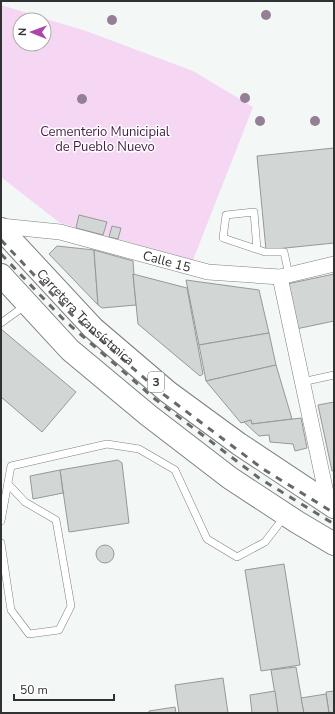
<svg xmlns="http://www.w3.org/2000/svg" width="335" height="714" font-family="'Nunito Sans',sans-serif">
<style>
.green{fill:#f5d6f3;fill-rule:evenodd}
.building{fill:#d2d6d4;stroke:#969997}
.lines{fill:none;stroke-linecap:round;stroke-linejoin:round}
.service-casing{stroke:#7e8180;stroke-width:8}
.minor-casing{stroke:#7e8180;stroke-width:16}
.primary-casing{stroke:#7e8180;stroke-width:24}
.service{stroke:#fff;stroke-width:7}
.minor{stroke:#fff;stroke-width:15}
.primary{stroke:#fff;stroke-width:22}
.rail{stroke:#666968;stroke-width:3;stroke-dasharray:7 7;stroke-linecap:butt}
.tree{fill:#947f95}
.labels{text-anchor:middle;stroke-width:3;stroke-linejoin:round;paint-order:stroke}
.shield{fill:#fff;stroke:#6e706f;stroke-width:1}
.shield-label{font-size:12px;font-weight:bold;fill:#303231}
.park-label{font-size:13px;fill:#461c45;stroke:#fff}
.street-label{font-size:13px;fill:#303231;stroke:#fff}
</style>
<rect width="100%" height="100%" fill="#f3f7f6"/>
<path class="green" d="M1 5 86 31 193 71 253 107 193 260 60 223 1 177ZM20 20H44V44H20Z"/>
<g class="building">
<path d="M334 148V243L266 250 257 156Z"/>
<path d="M79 215 107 222 103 235 76 228Z"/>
<path d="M112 226 121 228 118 239 109 237Z"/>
<path d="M57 246 94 250 98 305 49 254Z"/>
<path d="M94 250 133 261 134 275 133 274 136 305 102 308 98 305Z"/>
<path d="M133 274 187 288 203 374 200 376 138 324Z"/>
<path d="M334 274V321L296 329 287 284Z"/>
<path d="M186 280 259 290 269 333 199 345Z"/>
<path d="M1 329 76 392 42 432 1 397Z"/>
<path d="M269 333 276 365 206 381 199 345Z"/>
<path d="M276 365 292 419 252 424 251 420 241 423 206 381Z"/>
<path d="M334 402V471H332L318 405Z"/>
<path d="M301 418 307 448 295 451 293 444 270 442 269 435 259 436 244 422 251 420 252 424Z"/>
<path d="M118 460 122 463 129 523 69 532 60 470Z"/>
<path d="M60 470 63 493 33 499 30 476Z"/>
<circle cx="105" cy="554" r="9"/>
<path d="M284 564 300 665 261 671 245 570Z"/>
<path d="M296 667 304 713H278L271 670Z"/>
<path d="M223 678 228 713H179L175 685Z"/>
<path d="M275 691 278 713H252L250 695Z"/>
<path d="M334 691V713H329L326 692Z"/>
<path d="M326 694 329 713H304L301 698Z"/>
<path d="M175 707 176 713H149V711Z"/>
</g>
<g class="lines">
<g class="service-casing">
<g id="service">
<path d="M257 249 254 212 226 215 223 238 265 252H284L289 275"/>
<path d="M1 323 26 305"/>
<path d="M302 382 334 375"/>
<path d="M1 521 11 466 107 444 139 449 175 470 207 539 237 557 265 542 285 516"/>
<path d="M1 543 11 610 29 634 59 630 71 606 56 520 25 502 8 484"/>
</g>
</g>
<g class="minor-casing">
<g id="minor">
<path id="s1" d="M1 226 60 232 208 272 280 277 334 264"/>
<path d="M280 277 328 502"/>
</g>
</g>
<g class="primary-casing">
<g id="primary">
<path id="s2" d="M1 229 93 328 168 392 239 444 334 507"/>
<path d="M1 275 70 350 148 415 230 478 297 522 334 544"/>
</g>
</g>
<use href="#service" class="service"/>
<use href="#minor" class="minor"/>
<use href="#primary" class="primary"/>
<g class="rail">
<path d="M1 240 71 314 159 391 263 469 334 513"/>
<path d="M1 254 64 320 155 399 259 478 334 524"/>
</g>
</g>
<g class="tree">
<circle cx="266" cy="15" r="5"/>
<circle cx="112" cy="20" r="5"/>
<circle cx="245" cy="98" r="5"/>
<circle cx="82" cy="99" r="5"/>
<circle cx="260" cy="121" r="5"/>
<circle cx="315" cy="121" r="5"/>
</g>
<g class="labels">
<rect class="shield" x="148" y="372" width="16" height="20" rx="3"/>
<g class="shield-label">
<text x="156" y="386">3</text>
</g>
<g class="park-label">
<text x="105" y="136">Cementerio Municipial<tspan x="105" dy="15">de Pueblo Nuevo</tspan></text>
</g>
<g class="street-label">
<text dy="5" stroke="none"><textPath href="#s1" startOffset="170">Calle 15</textPath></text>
<text dy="5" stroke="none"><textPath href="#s2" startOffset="122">Carretera Transístmica</textPath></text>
</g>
</g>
<rect width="335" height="714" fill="none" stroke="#303231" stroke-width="4"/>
<g transform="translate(32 32) rotate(271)"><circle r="19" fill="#ffffff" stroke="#acadad"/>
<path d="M0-3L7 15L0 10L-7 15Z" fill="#aa45a9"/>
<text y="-6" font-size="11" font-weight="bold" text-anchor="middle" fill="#303231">N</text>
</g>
<path d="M14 694v6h100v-6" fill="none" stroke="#303231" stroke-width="2"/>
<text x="20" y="694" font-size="12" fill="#303231" stroke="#ffffff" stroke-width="3" paint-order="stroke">50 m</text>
</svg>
